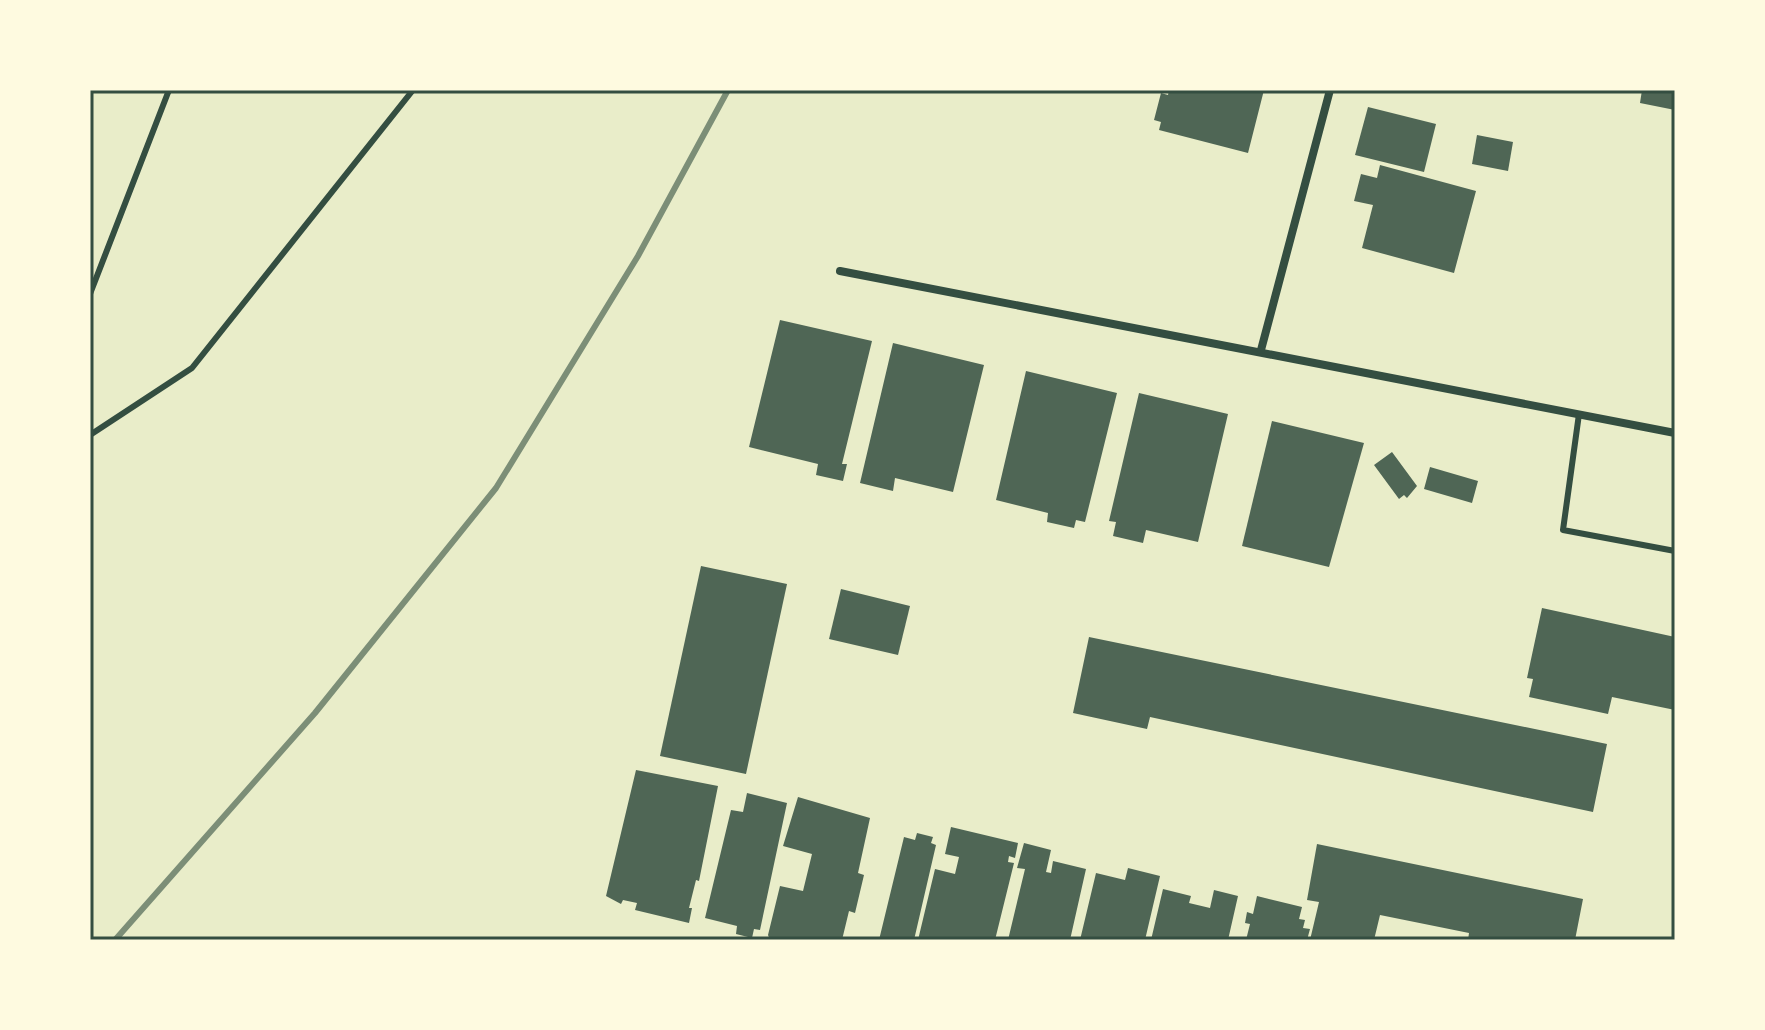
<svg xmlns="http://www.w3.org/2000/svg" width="1765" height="1030" font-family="'Archivo Narrow',sans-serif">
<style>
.building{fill:#4f6655}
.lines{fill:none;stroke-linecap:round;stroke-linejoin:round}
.service{stroke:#344e41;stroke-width:6}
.minor{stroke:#344e41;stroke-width:8}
.rail{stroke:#7c8e77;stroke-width:6}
.neatline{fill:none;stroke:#344e41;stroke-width:3}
</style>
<rect width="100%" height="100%" fill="#e9edc9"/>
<g class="building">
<path d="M1169 90H1264L1248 153 1159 130 1161 122 1154 120 1161 93 1168 95Z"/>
<path d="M1642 90H1675V110L1640 103Z"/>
<path d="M1368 107 1436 124 1424 172 1355 155Z"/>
<path d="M1477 135 1513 142 1508 171 1472 164Z"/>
<path d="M1380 165 1476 191 1454 273 1362 248 1373 205 1354 201 1361 174 1377 178Z"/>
<path d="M780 320 872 341 842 464H847L843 481 816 475 818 464 749 447Z"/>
<path d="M893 343 984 365 953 492 895 478 893 491 860 483Z"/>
<path d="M1026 371 1117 393 1085 522 1076 520 1074 528 1047 522 1048 513 996 500Z"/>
<path d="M1139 393 1228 414 1198 542 1146 530 1143 543 1113 536 1116 522 1109 521Z"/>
<path d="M1272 421 1364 443 1329 567 1242 546Z"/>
<path d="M1392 452 1417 486 1407 498 1404 495 1399 499 1374 465Z"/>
<path d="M1430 467 1478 481 1472 503 1424 489Z"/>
<path d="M701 566 787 584 746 774 660 756Z"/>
<path d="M841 589 910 606 898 655 829 639Z"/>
<path d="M1542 608 1675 637V710L1612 697 1608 714 1529 697 1533 679 1527 678Z"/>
<path d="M1089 637 1607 744 1593 812 1150 717 1147 729 1073 713Z"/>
<path d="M636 770 718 786 699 881 696 880 689 908H692L689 923 635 910 637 903 623 900 621 904 606 896Z"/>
<path d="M747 793 787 803 760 930 754 929 752 938 736 934 737 926 705 918 731 810 743 812Z"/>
<path d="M798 797 870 818 858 873 864 875 855 913 849 911 842 940H770L768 935 780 886 803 891 812 854 783 846Z"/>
<path d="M951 827 1018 843 1015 858 1009 856 1008 862 1014 863 995 940H918L935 869 955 874 959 857 945 854Z"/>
<path d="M917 833 933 837 931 843 936 845 914 940H879L904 837 915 840Z"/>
<path d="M1024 843 1051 850 1046 872 1051 873 1053 861 1086 869 1070 940H1008L1025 869 1017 868Z"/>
<path d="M1317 844 1583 899 1575 940H1468L1469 933 1380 915 1374 940H1310L1319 902 1307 900Z"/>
<path d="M1128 868 1160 876 1145 940H1080L1096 873 1125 880Z"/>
<path d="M1163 889 1191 896 1189 903 1210 908 1214 890 1238 896 1228 940H1151Z"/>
<path d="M1257 896 1302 907 1299 919 1305 920 1303 928 1310 929 1307 940H1246L1250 924 1245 923 1247 912 1253 914Z"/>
</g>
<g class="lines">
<g class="service">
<path d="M90 294 169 90"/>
<path d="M1579 414 1563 530 1675 551"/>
<path d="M90 435 192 368 413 90"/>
</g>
<g class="minor">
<path d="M840 271 1675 433"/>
<path d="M1261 350 1330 90"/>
</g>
<path class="rail" d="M115 940 315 713 496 488 638 256 728 90"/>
</g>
<rect width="1765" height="1030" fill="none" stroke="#fefae0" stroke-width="184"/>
<rect x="92" y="92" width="1581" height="846" class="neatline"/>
</svg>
